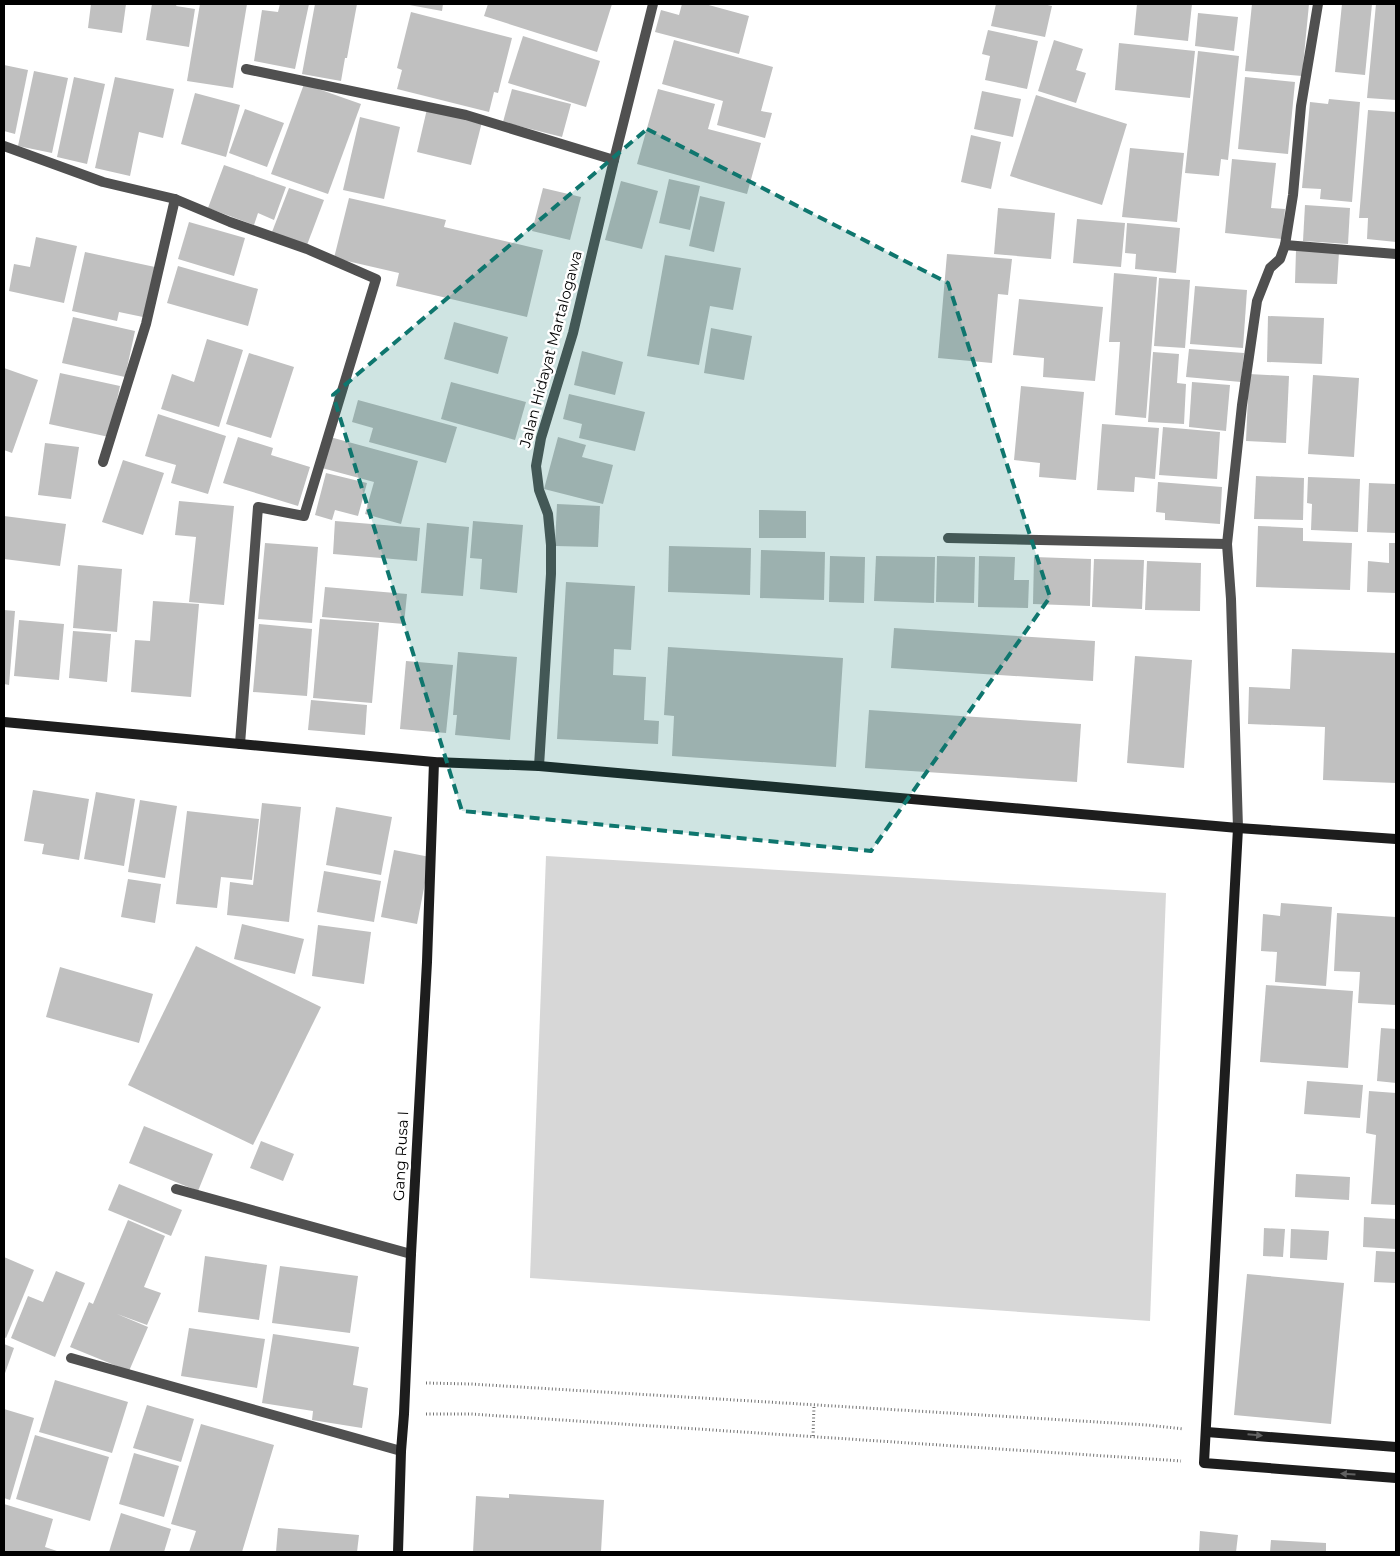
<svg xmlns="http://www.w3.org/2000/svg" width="1400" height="1556" font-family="Montserrat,sans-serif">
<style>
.green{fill:#d7d7d7}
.building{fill:#c0c0c0}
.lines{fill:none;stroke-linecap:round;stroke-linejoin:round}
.path{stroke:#727272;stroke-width:3;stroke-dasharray:1 2.5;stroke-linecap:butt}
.lane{stroke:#505050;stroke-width:10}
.street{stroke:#505050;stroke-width:10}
.secondary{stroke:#1d1d1d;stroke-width:10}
.oneway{fill:#616161}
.marked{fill:#0f766e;fill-opacity:0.2;stroke:#0f766e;stroke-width:4;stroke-dasharray:10 6;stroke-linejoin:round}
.labels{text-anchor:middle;stroke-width:5;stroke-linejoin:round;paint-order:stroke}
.street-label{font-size:15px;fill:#000;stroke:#fff}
</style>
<rect width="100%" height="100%" fill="#fff"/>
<path class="green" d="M546 856 1166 893 1150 1321 530 1278Z"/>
<g class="building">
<path d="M91 4H126L122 33 88 28Z"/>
<path d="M152 4H177L176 6 195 9 189 47 146 40Z"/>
<path d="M200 4H247L233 88 187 81Z"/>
<path d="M280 4H309L295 69 254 61 262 10 278 12Z"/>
<path d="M315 4H357L347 58H345L341 81 302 74Z"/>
<path d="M404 4H443L442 11Z"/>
<path d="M488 4H612L597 52 484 16Z"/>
<path d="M682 4H705L749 16 739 54 655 32 661 10 679 15Z"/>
<path d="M996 4H1043L1052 6 1045 37 991 26Z"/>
<path d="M1137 4H1192L1188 41 1134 35Z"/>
<path d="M1252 4H1309L1302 76 1245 71Z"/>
<path d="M1342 4H1372L1365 75 1335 72Z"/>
<path d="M1376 4H1396V100L1367 98Z"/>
<path d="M411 12 512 38 498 93 494 92 489 112 397 89 402 70 397 68Z"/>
<path d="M1198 13 1238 17 1234 51 1195 46Z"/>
<path d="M988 30 1038 41 1027 89 985 80 990 56 982 54Z"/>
<path d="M523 36 600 61 586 107 508 83Z"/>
<path d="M674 40 773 67 761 111 772 113 765 138 717 125 723 101 662 84Z"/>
<path d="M1054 40 1083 49 1076 70 1086 73 1076 103 1038 91Z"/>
<path d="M1119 43 1195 51 1190 98 1115 90Z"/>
<path d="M1198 51 1239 56 1228 160 1221 159 1219 176 1185 173Z"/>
<path d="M4 65 28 70 15 134 4 131Z"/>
<path d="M34 71 68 78 52 153 18 146Z"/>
<path d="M74 77 105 84 87 164 57 157Z"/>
<path d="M115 77 174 89 163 138 139 132 130 176 95 168Z"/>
<path d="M1245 77 1295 82 1288 154 1238 149Z"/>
<path d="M304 84 361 104 328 194 271 174Z"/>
<path d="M512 89 571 104 562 137 503 122Z"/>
<path d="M658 89 715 104 708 129 761 143 747 194 637 164Z"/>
<path d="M982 91 1021 99 1013 137 974 129Z"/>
<path d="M195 93 240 105 226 157 181 144Z"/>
<path d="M1036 95 1127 124 1102 205 1010 176Z"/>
<path d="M1329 99 1360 102 1352 202 1320 199 1321 189 1302 188 1310 102 1328 104Z"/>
<path d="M245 109 284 123 267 167 229 153Z"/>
<path d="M427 109 482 122 471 165 417 152Z"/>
<path d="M1368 110 1396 112V242L1367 239 1368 218H1359Z"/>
<path d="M360 117 400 127 384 199 343 190Z"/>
<path d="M971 135 1001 142 991 189 961 182Z"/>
<path d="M1130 148 1184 153 1177 222 1122 217Z"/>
<path d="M1232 159 1276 163 1271 208 1285 209 1282 239 1225 233Z"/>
<path d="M224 165 286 187 274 220 258 213 254 225 208 208Z"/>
<path d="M669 179 700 186 690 230 659 223Z"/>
<path d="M621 181 658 191 642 249 605 240Z"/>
<path d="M289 188 324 200 307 245 272 232Z"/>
<path d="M543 188 581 197 570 240 532 231Z"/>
<path d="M700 196 725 202 714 252 689 246Z"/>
<path d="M349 198 446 220 444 227 543 250 527 317 396 286 399 273 334 258Z"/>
<path d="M1305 205 1350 208 1348 244 1303 241Z"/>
<path d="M998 208 1055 213 1051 259 994 254Z"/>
<path d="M1077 219 1125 223 1121 267 1073 263Z"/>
<path d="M189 222 245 238 234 276 178 259Z"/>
<path d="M1127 223 1180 228 1176 273 1135 269 1136 254 1125 253Z"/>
<path d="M36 237 77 246 64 303 9 291 14 264 30 267Z"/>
<path d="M1296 250 1339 252 1337 284 1295 283Z"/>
<path d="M85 252 155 267 143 317 119 312 117 321 72 311Z"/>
<path d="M947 254 1012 259 1008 295 998 294 992 363 938 358Z"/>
<path d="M665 255 741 268 733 310 710 306 699 365 647 356Z"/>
<path d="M178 266 258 289 248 326 167 303Z"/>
<path d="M1114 273 1157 277 1146 418 1115 415 1120 342H1109Z"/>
<path d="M1159 278 1190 280 1185 348 1154 346Z"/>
<path d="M1195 286 1247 290 1243 348 1190 344Z"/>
<path d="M1019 299 1103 307 1095 381 1043 377 1044 358 1013 355Z"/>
<path d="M1268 316 1324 318 1322 364 1267 362Z"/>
<path d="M73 317 135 331 125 377 62 363Z"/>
<path d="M454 322 508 337 498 374 444 359Z"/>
<path d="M711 328 752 336 744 380 704 373Z"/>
<path d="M207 339 243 350 219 427 161 409 172 374 194 382Z"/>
<path d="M1189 349 1244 353 1241 382 1186 377Z"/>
<path d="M582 351 623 362 615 395 574 385Z"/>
<path d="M1153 352 1179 354 1177 383 1186 384 1184 424 1148 422Z"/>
<path d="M249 353 294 367 271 438 226 424Z"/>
<path d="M4 368 38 380 12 453 4 450Z"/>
<path d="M60 373 120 386 109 437 49 424Z"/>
<path d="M1249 374 1289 376 1286 443 1246 441Z"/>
<path d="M1313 375 1359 378 1354 457 1308 454Z"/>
<path d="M451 382 526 402 515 440 441 419Z"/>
<path d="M1192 382 1230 385 1226 431 1189 427Z"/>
<path d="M1021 386 1084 392 1076 480 1039 477 1040 463 1014 460Z"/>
<path d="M569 394 645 412 635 451 579 438 582 424 563 419Z"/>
<path d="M358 400 457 427 446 463 369 442 373 428 352 422Z"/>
<path d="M158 414 226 436 208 494 171 483 176 465 145 456Z"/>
<path d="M1102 424 1159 428 1155 479 1135 477 1134 492 1097 490Z"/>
<path d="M1163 427 1220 432 1217 479 1159 475Z"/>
<path d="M238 437 273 448 271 455 310 467 298 506 223 483Z"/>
<path d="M330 437 418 461 401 524 365 514 374 482 322 468Z"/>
<path d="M558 437 586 445 582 457 613 465 603 504 544 489Z"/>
<path d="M45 443 79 447 71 499 38 495Z"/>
<path d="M123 460 164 473 143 535 102 522Z"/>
<path d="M326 473 367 483 358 516 335 510 332 520 315 515Z"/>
<path d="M1256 476 1304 478 1303 520 1254 519Z"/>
<path d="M1308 477 1360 479 1358 532 1311 530 1312 504 1307 503Z"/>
<path d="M1158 482 1222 487 1220 524 1165 520V513L1156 512Z"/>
<path d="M1369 483 1396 484V533L1367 532Z"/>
<path d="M179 501 234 506 224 605 189 602 196 537 175 535Z"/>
<path d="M557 504 600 506 598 547 555 546Z"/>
<path d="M759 510 806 511V538H759Z"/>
<path d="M4 516 66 524 60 566 4 559Z"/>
<path d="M335 521 420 528 417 561 333 554Z"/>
<path d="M473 521 523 525 517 593 480 589 482 559 470 558Z"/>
<path d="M427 523 469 527 463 596 421 593Z"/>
<path d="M1258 526 1303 528V541L1352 543 1350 590 1256 587Z"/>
<path d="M265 543 318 547 312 623 258 619Z"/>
<path d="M1389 543H1396V593L1367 592 1368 561 1389 563Z"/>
<path d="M669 546 751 548 750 595 668 592Z"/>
<path d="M761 550 825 552 824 600 760 598Z"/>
<path d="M830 556 865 557 864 603 829 602Z"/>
<path d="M876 556 935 557 934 603 874 601Z"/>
<path d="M937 556 975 557 974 603 936 602Z"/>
<path d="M979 556 1015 557 1014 580H1029L1028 608 978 607Z"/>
<path d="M1034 557 1091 559 1090 606 1033 604Z"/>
<path d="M1094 559 1144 560 1142 609 1092 607Z"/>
<path d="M1147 561 1201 563 1200 611 1145 610Z"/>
<path d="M78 565 122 569 117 632 73 628Z"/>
<path d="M566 582 635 586 631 650 614 649 613 675 646 677 644 720 659 721 658 744 557 739Z"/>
<path d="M325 587 407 594 404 624 322 617Z"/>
<path d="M153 601 199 604 191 697 131 692 135 640 150 641Z"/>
<path d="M4 610 15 611 9 685 4 684Z"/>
<path d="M320 619 379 623 372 703 313 698Z"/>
<path d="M19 620 64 624 59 680 14 676Z"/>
<path d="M259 624 312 629 307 696 253 692Z"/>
<path d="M894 628 1095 641 1093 681 891 668Z"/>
<path d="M73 631 111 634 107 682 69 678Z"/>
<path d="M668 647 843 658 836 767 672 756 674 716 664 715Z"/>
<path d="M1292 649 1396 653V783L1323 780 1325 727 1248 724 1249 687 1290 689Z"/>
<path d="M458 652 517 657 510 740 455 735 457 715H453Z"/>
<path d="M1135 656 1192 660 1184 768 1127 763Z"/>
<path d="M406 661 453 665 446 733 400 729Z"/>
<path d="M311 700 367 705 365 735 308 730Z"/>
<path d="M869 710 1081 724 1077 782 865 768Z"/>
<path d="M33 790 89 799 79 860 42 854 44 844 24 841Z"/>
<path d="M96 792 135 799 124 866 84 859Z"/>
<path d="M140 800 177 806 165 878 128 872Z"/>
<path d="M262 803 301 807 289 922 227 915 230 882 253 885Z"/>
<path d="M336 807 392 817 381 875 326 865Z"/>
<path d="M187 811 259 819 252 880 221 877 217 908 176 904Z"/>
<path d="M394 850 430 857 417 924 381 917Z"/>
<path d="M324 871 381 881 374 922 317 912Z"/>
<path d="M128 879 161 884 155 923 121 917Z"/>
<path d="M1281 903 1332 907 1326 986 1275 982 1277 952 1261 951 1263 914 1280 916Z"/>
<path d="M1337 913 1396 917V1005L1358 1003 1360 972 1334 971Z"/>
<path d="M242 924 304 939 295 974 234 959Z"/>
<path d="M318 925 371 932 364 984 312 976Z"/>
<path d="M196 946 321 1007 253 1145 128 1085Z"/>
<path d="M60 967 153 994 139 1043 46 1017Z"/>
<path d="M1266 985 1353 991 1348 1068 1260 1062Z"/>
<path d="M1381 1028 1396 1029V1083L1377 1081Z"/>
<path d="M1307 1081 1363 1085 1360 1118 1304 1114Z"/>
<path d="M1369 1091 1396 1093V1205L1371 1204 1376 1135 1366 1133Z"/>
<path d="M144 1126 213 1154 198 1191 129 1163Z"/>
<path d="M261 1141 294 1154 283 1181 250 1168Z"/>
<path d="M1296 1174 1350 1177 1349 1200 1295 1197Z"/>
<path d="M119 1184 182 1210 171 1236 108 1210Z"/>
<path d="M1364 1217 1396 1219V1249L1363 1247Z"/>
<path d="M128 1220 165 1236 144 1287 161 1293 147 1325 117 1314 148 1327 129 1371 70 1347 89 1302 93 1304Z"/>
<path d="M1264 1228 1285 1229 1283 1257 1263 1256Z"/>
<path d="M1291 1229 1329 1231 1327 1260 1290 1258Z"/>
<path d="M1376 1251 1396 1252V1283L1374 1282Z"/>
<path d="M205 1256 267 1265 259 1320 198 1312Z"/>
<path d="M4 1257 34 1270 6 1338 4 1337Z"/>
<path d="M280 1266 358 1276 350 1333 272 1323Z"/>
<path d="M56 1271 85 1283 55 1357 11 1338 28 1296 43 1302Z"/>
<path d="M1247 1274 1344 1283 1331 1424 1234 1415Z"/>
<path d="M189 1328 265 1339 257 1388 181 1376Z"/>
<path d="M273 1334 359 1347 353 1385 368 1388 362 1428 312 1420 313 1411 262 1403Z"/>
<path d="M4 1344 14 1348 4 1376Z"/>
<path d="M55 1380 128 1402 112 1453 39 1432Z"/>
<path d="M147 1405 194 1419 181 1462 133 1448Z"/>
<path d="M4 1409 34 1418 10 1500 4 1498Z"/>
<path d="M201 1424 274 1445 242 1552H189L196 1531 171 1524Z"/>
<path d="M35 1435 109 1457 90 1521 16 1499Z"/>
<path d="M134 1453 179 1466 164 1517 119 1504Z"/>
<path d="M509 1494 604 1500 601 1552H473L476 1496 509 1498Z"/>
<path d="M4 1504 53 1519 45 1547 60 1552H4Z"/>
<path d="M121 1513 171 1529 164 1552H109Z"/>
<path d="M278 1528 359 1535 357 1552H276Z"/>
<path d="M1200 1531 1238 1535 1236 1552H1199Z"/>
<path d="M1271 1540 1326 1543V1552H1270Z"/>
</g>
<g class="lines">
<g class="path">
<path d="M426 1383 471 1384 1147 1425 1184 1429"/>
<path d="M426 1414H471L1181 1461"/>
<path d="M813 1436 814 1406"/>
</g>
<path class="lane" d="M176 1189 411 1254"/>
<g class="street">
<path d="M246 69 466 115 614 160"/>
<path d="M4 146 103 182 175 199 230 222 307 249 376 279 304 516 258 507 240 744"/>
<path d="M1285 245 1396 254"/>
<path d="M103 462 146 324 175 199"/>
<path d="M948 538 1227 544"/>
<path d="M539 766 551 574V545L548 514 539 490 536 466 541 438 573 333 614 160 653 4"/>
<path d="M1238 828 1231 599 1227 544 1242 405 1257 301 1270 268 1280 259 1285 245 1293 195 1301 106 1318 4"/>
<path d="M71 1358 401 1451"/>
</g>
<g class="secondary">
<path d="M4 722 434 762 539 766 1238 828 1396 839"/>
<path d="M1238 828 1204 1463 1396 1478"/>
<path d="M1207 1432 1396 1447"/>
<path d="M398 1552 401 1451 404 1414 411 1254 427 962 434 762"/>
</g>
</g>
<defs><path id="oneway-solid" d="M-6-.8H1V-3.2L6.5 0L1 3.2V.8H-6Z" transform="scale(1.25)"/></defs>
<g class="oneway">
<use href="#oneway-solid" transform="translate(1255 1435) rotate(5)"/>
<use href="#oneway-solid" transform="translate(1348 1474) rotate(-176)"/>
</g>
<path class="marked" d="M647 129 948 283 1050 597 871 851 462 811 333 395Z"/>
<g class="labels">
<g class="street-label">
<text transform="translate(551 349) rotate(-75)" y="5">Jalan Hidayat Martalogawa</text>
<text transform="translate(401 1156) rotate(-87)" y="5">Gang Rusa I</text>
</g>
</g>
<rect width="1400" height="1556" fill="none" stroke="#000000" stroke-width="10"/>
</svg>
